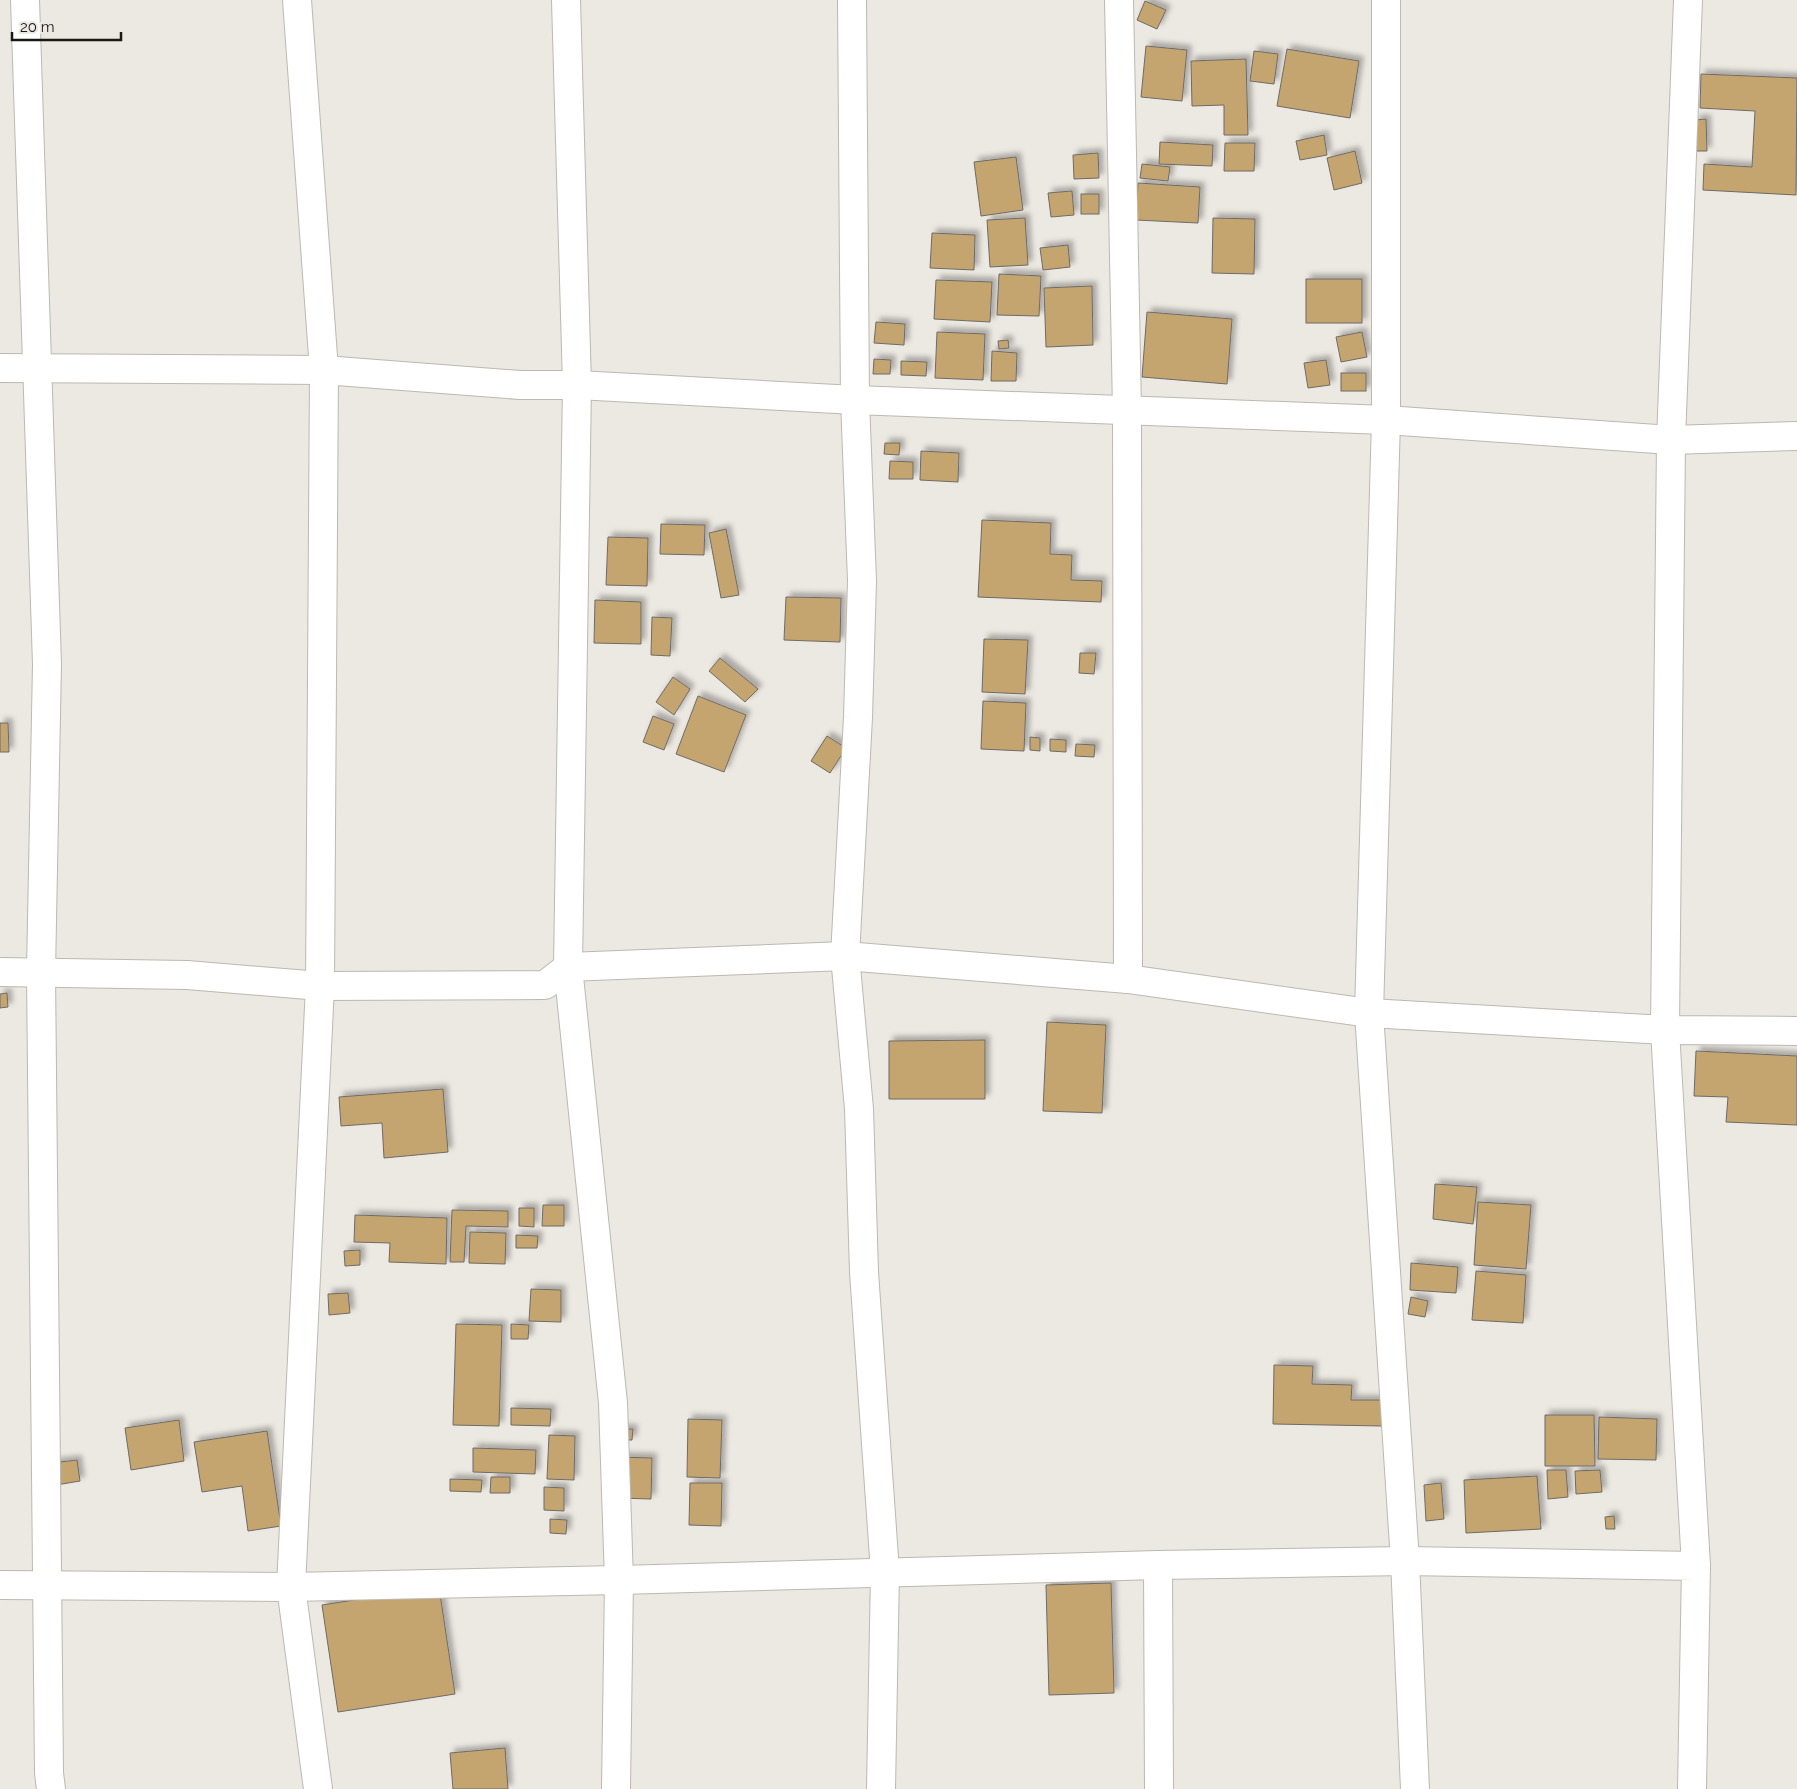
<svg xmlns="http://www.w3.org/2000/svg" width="1797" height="1789" font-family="Raleway,sans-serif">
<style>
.building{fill:#c4a56f;stroke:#6e6b66;filter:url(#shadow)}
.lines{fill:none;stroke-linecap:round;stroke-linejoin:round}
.minor-casing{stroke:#bcb8b2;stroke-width:30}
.minor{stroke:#fff;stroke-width:28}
</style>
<defs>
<filter id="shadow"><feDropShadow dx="4.5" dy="-4.5" stdDeviation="2.5" flood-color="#0004"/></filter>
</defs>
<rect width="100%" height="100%" fill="#ece8e2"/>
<g class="building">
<path d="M1145 1 1166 10 1157 29 1137 20Z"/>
<path d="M1146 46 1187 50 1182 101 1141 97Z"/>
<path d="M1287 49 1359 61 1350 118 1277 106Z"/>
<path d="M1254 51 1278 54 1274 84 1250 81Z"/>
<path d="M1246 59 1248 135H1224V105L1192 106 1191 61Z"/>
<path d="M1701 74 1797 78 1796 195 1703 190 1704 164 1752 167 1755 111 1700 108Z"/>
<path d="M1706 119 1707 151H1696L1695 120Z"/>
<path d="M1324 135 1327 155 1300 160 1296 141Z"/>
<path d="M1160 142 1213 145 1212 166 1159 164Z"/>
<path d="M1225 143H1255L1254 171H1224Z"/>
<path d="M1355 151 1362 183 1334 190 1327 158Z"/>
<path d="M1098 153 1099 178 1074 179 1073 155Z"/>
<path d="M1016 157 1023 210 981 216 974 162Z"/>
<path d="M1142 164 1170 167 1168 181 1140 178Z"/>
<path d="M1138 183 1200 187 1198 223 1136 220Z"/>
<path d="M1072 191 1074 215 1051 217 1048 193Z"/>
<rect x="1081" y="194" width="18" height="20"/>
<path d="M1025 218 1028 265 990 267 987 220Z"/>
<path d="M1213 218 1255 219 1254 274 1212 273Z"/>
<path d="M932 233 975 235 974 270 930 268Z"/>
<path d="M1068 245 1070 267 1043 270 1040 248Z"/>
<path d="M999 274 1041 276 1039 316 997 315Z"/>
<rect x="1306" y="279" width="56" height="44"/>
<path d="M936 280 992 282 990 322 934 319Z"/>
<path d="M1092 286 1093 345 1046 347 1044 288Z"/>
<path d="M1147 312 1232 319 1227 384 1142 377Z"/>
<path d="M876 322 905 324 904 345 874 343Z"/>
<path d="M937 332 985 334 983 380 935 378Z"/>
<path d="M1362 332 1367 357 1341 362 1336 337Z"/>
<path d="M1008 340 1009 348 999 349 998 341Z"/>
<path d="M992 351 1017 353 1016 381H991Z"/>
<path d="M874 359 891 360 890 374H873Z"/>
<path d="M1326 360 1330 385 1308 388 1304 363Z"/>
<path d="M901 361 927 362 926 376 901 375Z"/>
<rect x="1341" y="373" width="25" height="18"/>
<path d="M885 443H900L899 455 884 454Z"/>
<path d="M921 451 959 453 958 482 920 480Z"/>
<path d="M890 461 913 462V479H889Z"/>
<path d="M982 520 1051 523 1050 554 1072 555 1071 580 1102 581 1101 602 978 597Z"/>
<path d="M661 524 705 525 704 555 660 554Z"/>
<path d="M726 529 739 595 721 598 709 533Z"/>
<path d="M608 537 648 538 647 586 606 585Z"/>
<path d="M786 597 841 598 840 642 784 640Z"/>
<path d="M595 600 641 602V644L594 643Z"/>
<path d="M652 617 672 618 670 656 651 655Z"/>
<path d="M984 639 1028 640 1025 694 982 692Z"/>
<path d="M1080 653H1096L1094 674 1079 673Z"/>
<path d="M720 658 758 689 745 702 709 671Z"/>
<path d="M673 677 690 689 674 715 656 702Z"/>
<path d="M698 696 746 715 724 772 676 754Z"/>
<path d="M983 701 1026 703 1024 751 981 749Z"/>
<path d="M653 716 674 724 664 750 643 742Z"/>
<path d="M0 723H8L9 752H0Z"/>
<path d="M827 736 846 748 830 773 811 761Z"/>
<path d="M1030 737 1040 738V751L1030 750Z"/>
<path d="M1050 739 1066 740V752L1050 751Z"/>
<path d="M1076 744 1095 745 1094 757 1075 756Z"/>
<path d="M7 993 8 1007 0 1008V994Z"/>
<path d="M1047 1022 1106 1025 1102 1113 1043 1111Z"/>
<path d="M985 1040V1099H889V1041Z"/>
<path d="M1696 1051 1797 1056V1125L1726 1122 1728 1097 1694 1096Z"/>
<path d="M443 1089 448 1152 384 1158 382 1123 341 1126 339 1097Z"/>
<path d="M1435 1184 1477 1187 1473 1224 1433 1219Z"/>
<path d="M1478 1202 1531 1205 1526 1269 1474 1265Z"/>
<path d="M543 1205H564V1226H542Z"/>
<path d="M519 1208H534V1227L519 1226Z"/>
<path d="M452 1210 508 1211V1227L466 1226 464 1262H450Z"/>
<path d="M355 1215 447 1218 446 1264 389 1262 390 1243 354 1242Z"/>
<path d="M470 1232 506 1233 505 1264 469 1263Z"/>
<path d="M516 1235 538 1236 537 1248H516Z"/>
<path d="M360 1250V1265L345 1266 344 1251Z"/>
<path d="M1411 1263 1458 1267 1456 1293 1410 1290Z"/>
<path d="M1476 1271 1526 1275 1523 1323 1472 1320Z"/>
<path d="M531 1289 561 1290V1322L529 1321Z"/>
<path d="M348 1293 350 1313 329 1315 328 1294Z"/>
<path d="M1411 1297 1428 1301 1425 1317 1408 1314Z"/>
<path d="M456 1324 502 1325 499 1426 453 1425Z"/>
<path d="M511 1324 529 1325 528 1339H511Z"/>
<path d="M1274 1365 1313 1366 1312 1384 1352 1385 1351 1400H1382V1426L1273 1424Z"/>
<path d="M511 1408 551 1409 550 1426 511 1425Z"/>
<path d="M1545 1415H1594L1595 1466H1545Z"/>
<path d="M1599 1417 1657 1419 1656 1460 1598 1459Z"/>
<path d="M688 1419 722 1420 720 1478 687 1477Z"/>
<path d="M179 1420 184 1461 131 1470 125 1428Z"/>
<path d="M616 1429H633L632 1440H616Z"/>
<path d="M267 1431 281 1526 248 1531 242 1486 202 1492 194 1442Z"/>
<path d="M549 1435 575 1436 574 1480 547 1479Z"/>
<path d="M473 1448 536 1450 535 1474 473 1472Z"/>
<path d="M618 1457 652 1458 651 1499 617 1498Z"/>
<path d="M77 1460 80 1481 56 1485 52 1463Z"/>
<path d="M1547 1470H1566L1568 1497 1548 1499Z"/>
<path d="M1600 1470 1602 1492 1576 1494 1575 1471Z"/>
<path d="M1537 1476 1541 1529 1466 1533 1464 1480Z"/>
<path d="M491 1477H510V1493H490Z"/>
<path d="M450 1479 482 1480 481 1492 450 1491Z"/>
<path d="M690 1483H722L721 1526 689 1525Z"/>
<path d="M1441 1483 1444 1519 1426 1521 1424 1485Z"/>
<path d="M544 1487 564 1488V1511L544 1510Z"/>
<path d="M1614 1516 1615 1529H1606L1605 1517Z"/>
<path d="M550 1519 567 1520 566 1534 550 1533Z"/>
<path d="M1111 1583 1114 1693 1049 1695 1046 1585Z"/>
<path d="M439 1587 455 1694 338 1712 322 1605Z"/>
<path d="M505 1748 508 1789H453L450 1753Z"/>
</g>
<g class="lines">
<g class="minor-casing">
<g id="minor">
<path d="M25 0 47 664 41 972 49 1773 51 1789"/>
<path d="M297 0 324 370 320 986 291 1587 318 1789"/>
<path d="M566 0 577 385 568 967 613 1403 619 1580 616 1789"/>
<path d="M852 0 855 400 862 581 858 717 845 956 859 1109 864 1272 885 1572 881 1789"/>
<path d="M1119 0 1127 410 1128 979"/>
<path d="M1386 0V420L1369 1013 1405 1561 1415 1789"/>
<path d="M1688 0 1671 440 1665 1030 1696 1566"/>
<path d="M0 368 324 370 520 385H577L855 400 1386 420 1671 440 1797 436"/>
<path d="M0 972 187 975 320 986 545 985 568 967 845 956 1128 979 1369 1013 1665 1030 1797 1031"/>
<path d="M1158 1565 1159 1789"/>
<path d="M0 1585 291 1587 619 1580 1158 1565 1405 1561 1696 1566 1692 1789"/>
</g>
</g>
<use href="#minor" class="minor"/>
</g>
<path d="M12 32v8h109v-8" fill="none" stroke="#1a1916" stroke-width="2.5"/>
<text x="20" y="32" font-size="15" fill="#1a1916" stroke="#ece8e2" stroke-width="4" paint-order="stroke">20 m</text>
</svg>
